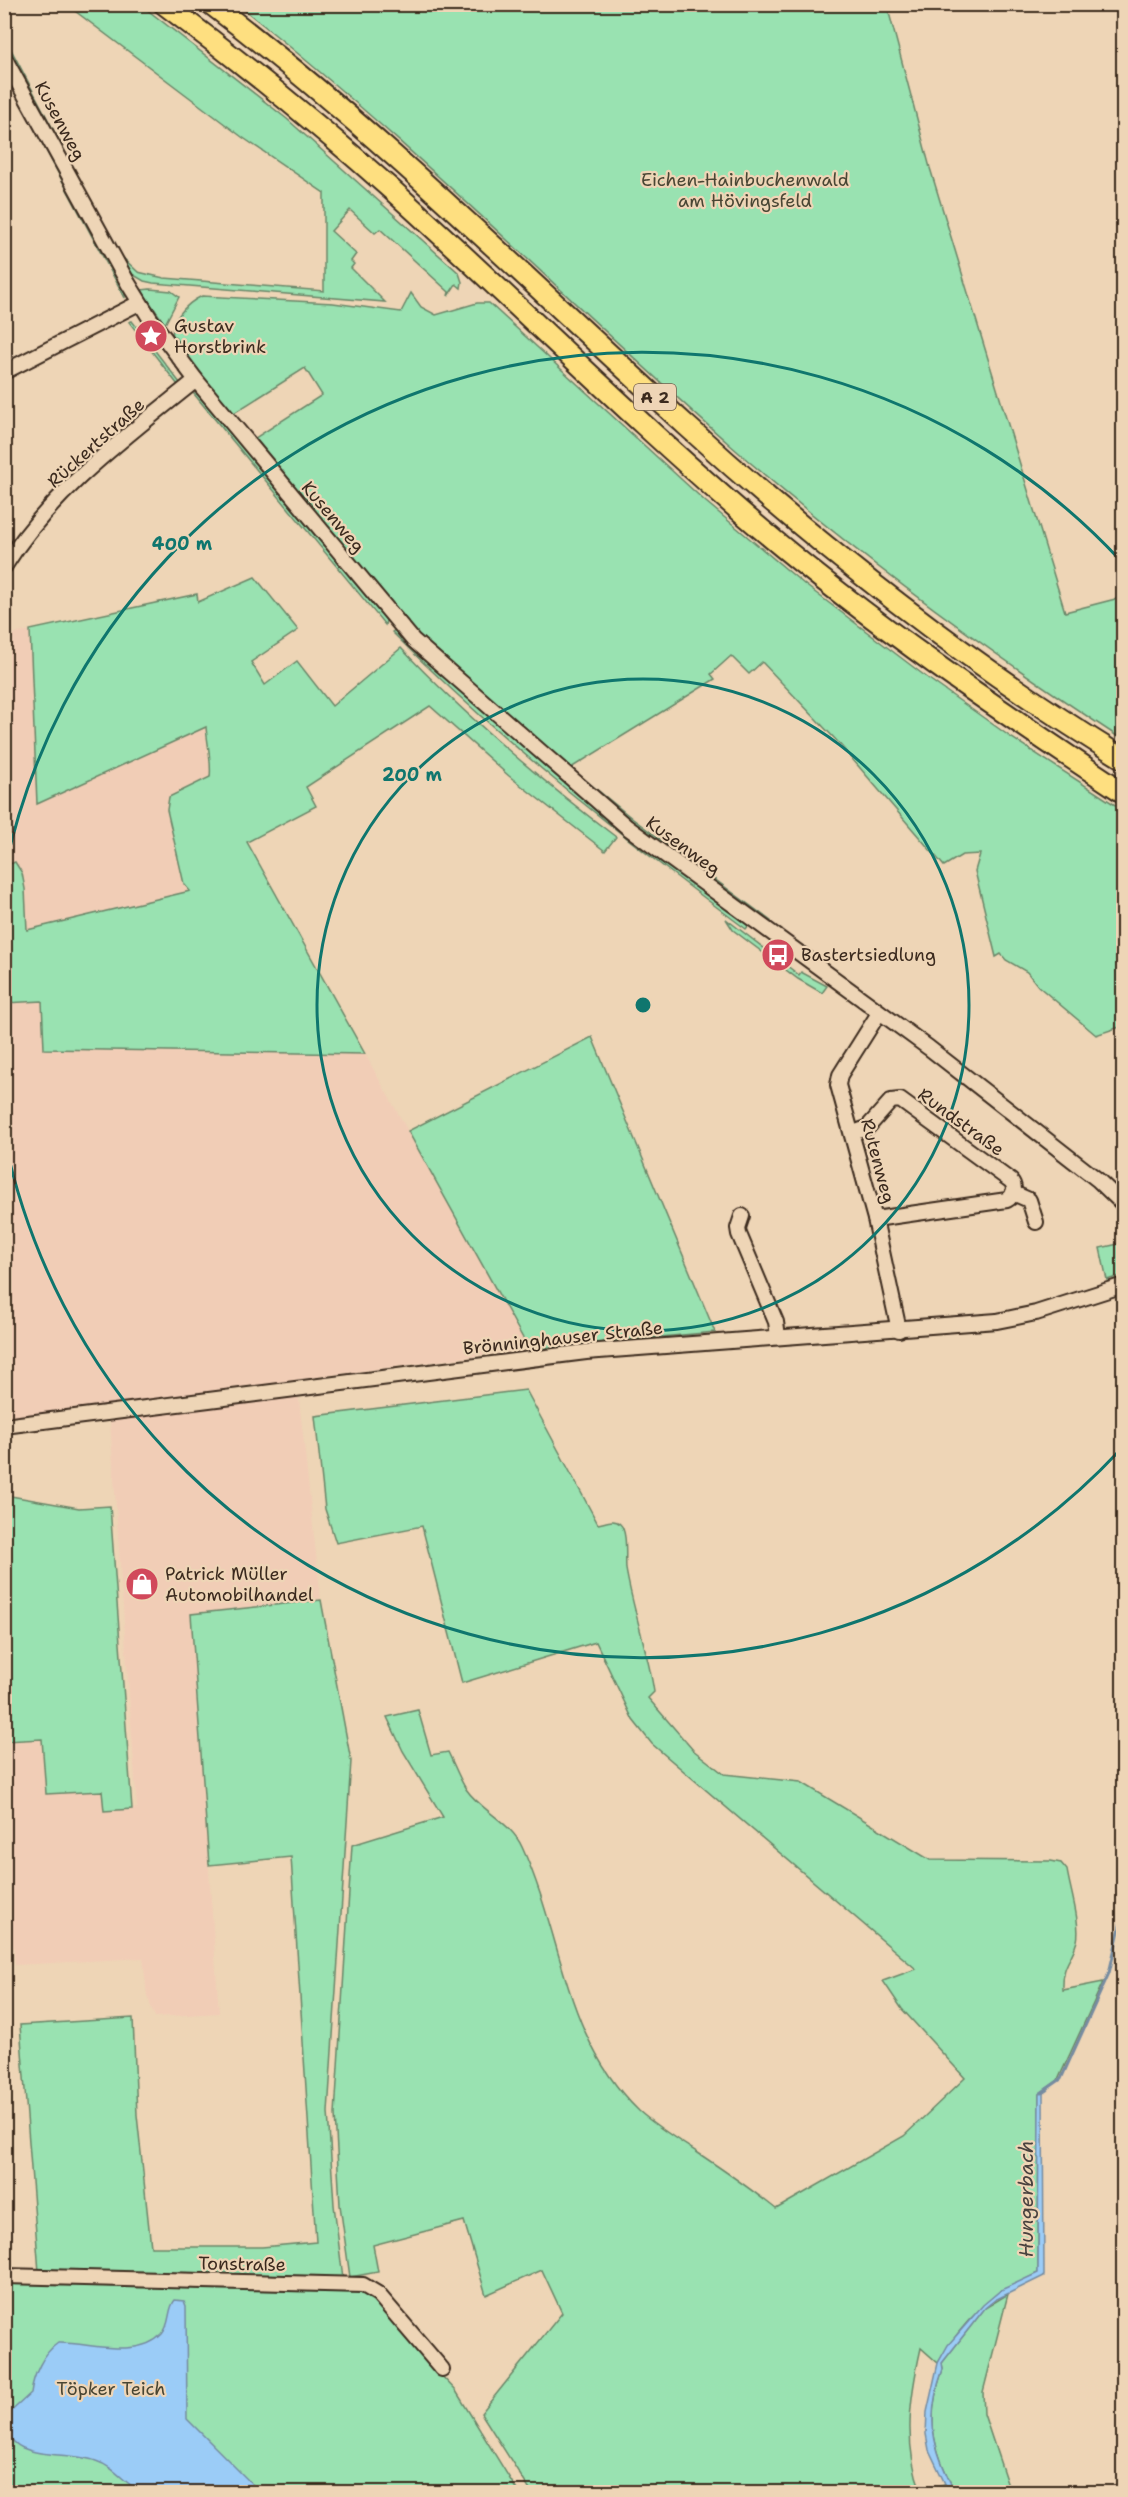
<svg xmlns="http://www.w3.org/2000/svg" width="1128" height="2497" font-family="'Shantell Sans',sans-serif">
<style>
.built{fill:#f1cdb6}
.green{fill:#99e2b1;stroke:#6a8668;stroke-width:1.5}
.water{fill:#9bccf7;stroke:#758ba0;stroke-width:1.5}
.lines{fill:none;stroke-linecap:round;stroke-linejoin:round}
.stream{stroke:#758ba0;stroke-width:3}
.minor-casing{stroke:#3b2a1e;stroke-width:18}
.highway-casing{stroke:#3b2a1e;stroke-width:24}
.minor{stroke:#eed5b6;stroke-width:14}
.highway{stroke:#fedf80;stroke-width:20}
.ring{fill:none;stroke:#0f766e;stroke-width:3}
.labels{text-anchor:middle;stroke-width:4.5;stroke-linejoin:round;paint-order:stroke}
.shield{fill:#eed5b6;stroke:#715d4c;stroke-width:1.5}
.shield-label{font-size:16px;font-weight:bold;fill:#3b2a1e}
.street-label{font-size:18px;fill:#3b2a1e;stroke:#eed5b6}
.park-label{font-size:18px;fill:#494634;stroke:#eed5b6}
.poi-label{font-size:18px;fill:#3b2a1e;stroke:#eed5b6;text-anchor:start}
.water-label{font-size:20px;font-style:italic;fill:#49423f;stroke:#eed5b6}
.centre{fill:#0f766e;stroke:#eed5b6;stroke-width:3}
.ring-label{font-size:18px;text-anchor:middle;font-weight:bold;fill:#0f766e;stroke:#eed5b6;stroke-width:4.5;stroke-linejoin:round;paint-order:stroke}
</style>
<rect width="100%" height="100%" fill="#eed5b6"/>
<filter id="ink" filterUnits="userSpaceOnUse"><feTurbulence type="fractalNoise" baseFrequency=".0167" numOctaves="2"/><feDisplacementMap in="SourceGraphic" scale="12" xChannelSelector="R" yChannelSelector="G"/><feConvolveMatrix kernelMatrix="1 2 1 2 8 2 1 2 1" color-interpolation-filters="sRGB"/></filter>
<g filter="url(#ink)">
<g class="built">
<path d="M30 630 37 804 206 727 207 750 211 766 210 777 169 797 191 891 27 930 22 873 15 863 5 866 4 636Z"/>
<path d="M42 1000 44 1049 365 1054 529 1349 5 1418V1003Z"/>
<path d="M294 1395 299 1399 321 1600 191 1614 219 2013 155 2017 147 1996 143 1958 15 1965 5 1845V1741L42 1739 46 1794 102 1791 104 1811 137 1808 110 1421 112 1418Z"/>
</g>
<g class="green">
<path d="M67 5H141L287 119 459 273 462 282 461 288 456 284 448 296 449 292 380 229 375 233 350 210 331 231 356 254 351 261 354 264 351 268 385 302 153 283 144 281 127 271 5 45 4 36 119 254 138 272 164 278 324 291V193L242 137Z"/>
<path d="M238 5H887L930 168 1065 612 1123 597V740C987 651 853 553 730 445 565 299 411 141 238 5Z"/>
<path d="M13 84 125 289V298L11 85Z"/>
<path d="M150 289 171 291 179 297 165 324 141 290Z"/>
<path d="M411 293 421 307 436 315 477 303H489L706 502 804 584 929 679 1012 738 1123 810V1026L1096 1035 1038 986 1027 972 1006 960 1001 954 996 957 975 871 980 854 962 855 944 866 836 740 762 662 749 674 731 656 711 674 715 679 566 771 419 637 256 443 255 438 322 395 305 368 234 413H230C214 393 183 364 174 341 167 322 187 303 202 296L333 303 401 312Z"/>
<path d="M132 321 180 383 178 385 129 322Z"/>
<path d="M201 393 387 617 385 625 194 394Z"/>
<path d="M255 577 298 630 251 662 265 685 297 661 332 706 401 648C463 714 544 783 616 837L605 851 509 776 430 706 306 787 316 806 247 842 365 1054 44 1049 42 1001 5 1003V866L15 862 22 873 25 889 27 930 190 891 184 884 167 810 169 797 210 777C212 763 207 741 206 727L37 804 30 630 197 594 198 602Z"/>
<path d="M396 629 555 775 619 827 740 916 749 925 746 929C621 836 503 743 392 632Z"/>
<path d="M578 774 633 819 771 921 767 925 631 824 578 780Z"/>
<path d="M726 919 799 975 801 972 827 986 822 993 798 979 733 930Z"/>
<path d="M592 1037 715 1332 529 1349 408 1131Z"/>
<path d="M1123 1243V1275L1107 1280 1100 1248Z"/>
<path d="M526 1390 598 1524C605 1523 614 1518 620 1524 628 1531 625 1558 626 1569 633 1611 648 1651 654 1692L648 1698 693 1750 724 1774 801 1782 930 1860 1051 1861 1061 1863 1067 1870C1070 1889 1081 1923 1077 1941 1071 1963 1062 1962 1063 1990L1103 1982 1058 2080 1039 2094 1038 2273C990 2296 965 2317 938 2363L921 2348C910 2397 903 2444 921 2491L945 2484 949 2492H531L481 2413 562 2313 542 2270 486 2295 464 2221 373 2245 378 2272 350 2277 340 2205 335 2114 352 1845 443 1817 403 1751 387 1717 418 1710 431 1755 448 1752C454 1764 459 1778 466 1789 481 1811 511 1822 522 1847 563 1936 564 2039 639 2111 657 2127 678 2140 698 2153 725 2171 751 2189 776 2209L904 2136 965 2078 902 2009 883 1981 916 1969 652 1744 633 1720 596 1642 462 1683 422 1526 336 1543 325 1509 315 1416Z"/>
<path d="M5 1495 79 1508 110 1506 132 1809 104 1811 102 1791 46 1794 42 1739 5 1741Z"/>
<path d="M321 1600 351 1761 328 2112 334 2205 343 2279 39 2272 20 2025 133 2018 137 2115 151 2247H262L316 2242 291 1857 209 1865 191 1614Z"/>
<path d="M5 2281 368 2293 404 2336 456 2391 518 2492H5Z"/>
<path d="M1008 2294 983 2392 984 2414 1010 2492H955C932 2447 925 2419 943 2369L942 2363 985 2308Z"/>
</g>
<g class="water">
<path d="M1049 2090 1043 2094 1044 2276 995 2300 985 2308 942 2363 943 2369C925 2419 932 2447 955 2492H949L929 2450 926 2434 927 2412 938 2363 948 2345 983 2305 1001 2290 1038 2273 1039 2094Z"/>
<path d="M175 2300 184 2301 186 2306 187 2419 260 2492C243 2493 150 2496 141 2492 125 2484 115 2467 96 2461 64 2449 4 2465 5 2417L31 2393C33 2376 43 2353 58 2343 89 2342 137 2360 162 2334 171 2324 167 2309 175 2300Z"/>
</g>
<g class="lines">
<path class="stream" d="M1041 2093 1061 2079 1109 1973 1124 1910"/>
<g class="minor-casing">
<g id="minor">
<path d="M4 57 128 283 151 320 196 380 413 640 627 827 929 1048 1098 1180 1124 1205"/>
<path d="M4 372 139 303"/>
<path d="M4 567C51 491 128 435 196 380"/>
<path d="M879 1013 840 1075 838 1085 875 1219 899 1330"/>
<path d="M853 1133 867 1128 891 1101 900 1100 1011 1181C1016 1187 1014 1196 1007 1200L875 1219"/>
<path d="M1013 1193 1029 1200 1036 1222"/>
<path d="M742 1216 738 1228 739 1234 776 1322 778 1336"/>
<path d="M4 1426 586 1352 997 1321 1036 1313 1124 1285"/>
<path d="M4 2276 363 2285 378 2294 442 2369"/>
</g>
</g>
<g class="highway-casing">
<g id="highway">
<path d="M164 4C243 63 319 125 392 190 514 300 630 417 755 524 871 623 997 709 1124 793"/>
<path d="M211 4C381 133 531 284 688 427 822 549 969 664 1124 759"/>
</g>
</g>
<use href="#minor" class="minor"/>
<use href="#highway" class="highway"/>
</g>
</g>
<g class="ring">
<circle cx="643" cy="1005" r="326"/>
<path d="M1120 1450A652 652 0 0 1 5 1141M5 869A652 652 0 0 1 1120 560"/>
</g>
<defs>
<g id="sight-disc" transform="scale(1.725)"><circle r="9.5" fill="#d1495b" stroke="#eed5b6"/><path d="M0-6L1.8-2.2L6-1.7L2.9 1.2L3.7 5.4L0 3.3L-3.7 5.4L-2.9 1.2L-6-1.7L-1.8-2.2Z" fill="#fff"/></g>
<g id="bus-disc" transform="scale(1.725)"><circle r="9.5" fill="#d1495b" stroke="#eed5b6"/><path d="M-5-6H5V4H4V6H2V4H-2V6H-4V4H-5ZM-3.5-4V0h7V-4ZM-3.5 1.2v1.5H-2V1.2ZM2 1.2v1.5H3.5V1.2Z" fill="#fff"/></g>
<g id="shop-disc" transform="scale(1.725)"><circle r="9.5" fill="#d1495b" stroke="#eed5b6"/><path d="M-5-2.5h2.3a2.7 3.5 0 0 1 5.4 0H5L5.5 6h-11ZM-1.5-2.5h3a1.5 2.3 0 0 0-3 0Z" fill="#fff"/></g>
</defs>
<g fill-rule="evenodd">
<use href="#sight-disc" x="151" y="336"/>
<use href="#bus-disc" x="778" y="955"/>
<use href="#shop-disc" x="142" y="1584"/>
</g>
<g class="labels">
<rect class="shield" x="634" y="384" width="42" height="26" rx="4.5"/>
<g class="shield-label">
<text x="655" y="403">A 2</text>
</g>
<g class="street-label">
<text transform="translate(60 121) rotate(62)" y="6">Kusenweg</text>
<text transform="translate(96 443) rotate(-42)" y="6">Rückertstraße</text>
<text transform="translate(333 517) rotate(50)" y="6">Kusenweg</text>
<text transform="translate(683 846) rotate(36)" y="6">Kusenweg</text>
<text transform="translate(961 1122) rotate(36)" y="6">Rundstraße</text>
<text transform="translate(878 1161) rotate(75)" y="6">Rutenweg</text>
<text transform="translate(563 1338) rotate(-6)" y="6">Brönninghauser Straße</text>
<text transform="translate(242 2264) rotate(1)" y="6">Tonstraße</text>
</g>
<g class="park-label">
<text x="745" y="186">Eichen-Hainbuchenwald<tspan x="745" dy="21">am Hövingsfeld</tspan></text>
<text x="111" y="2395">Töpker Teich</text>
</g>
<g class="poi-label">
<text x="174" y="332">Gustav<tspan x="174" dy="21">Horstbrink</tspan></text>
<text x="801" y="961">Bastertsiedlung</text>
<text x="165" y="1580">Patrick Müller<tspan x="165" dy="21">Automobilhandel</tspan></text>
</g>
<g class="water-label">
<text transform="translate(1026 2199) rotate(-90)" y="7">Hungerbach</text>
</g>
</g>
<circle cx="643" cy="1005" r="9" class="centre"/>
<g class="ring-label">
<text x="182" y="550">400 m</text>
<text x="412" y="781">200 m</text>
</g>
<rect width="1128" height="2497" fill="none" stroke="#eed5b6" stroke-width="24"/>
<rect x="12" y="12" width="1104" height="2473" fill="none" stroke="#3b2a1e" stroke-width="2" filter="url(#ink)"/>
</svg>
